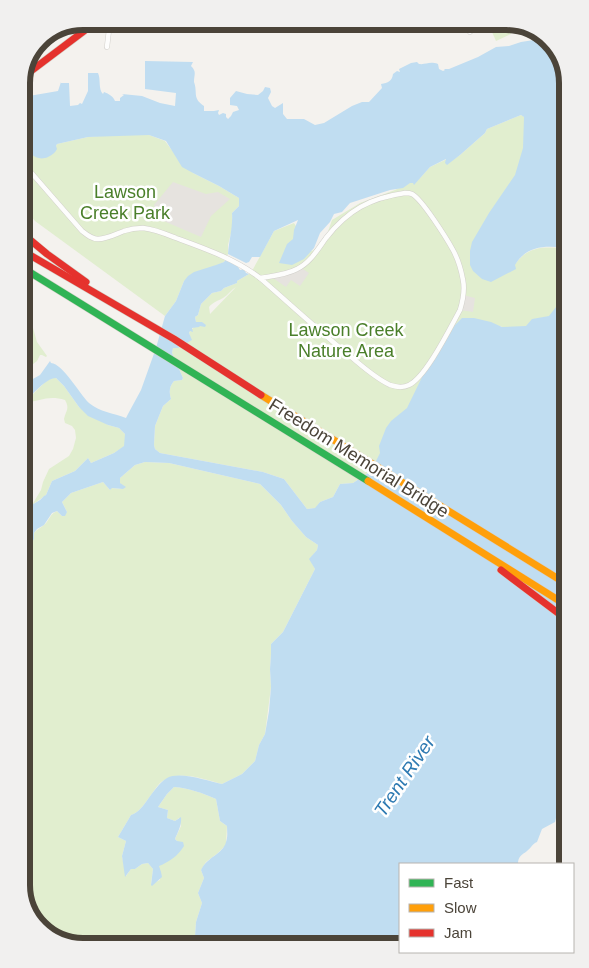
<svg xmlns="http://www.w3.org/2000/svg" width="589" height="968" font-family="Arial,sans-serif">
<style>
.residential{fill:#e7e4dc}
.green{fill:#e1eecf;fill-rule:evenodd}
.parking{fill:#e6e3df}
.water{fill:#c0ddf1}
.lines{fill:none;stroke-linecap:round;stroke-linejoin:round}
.street-casing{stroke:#d2d0cb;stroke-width:5.5}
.fast-casing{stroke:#d3cfc5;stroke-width:8}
.slow-casing{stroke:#d3cfc5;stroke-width:8}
.jam-casing{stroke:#d3cfc5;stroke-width:8}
.street{stroke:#fdfdfc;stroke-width:4.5}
.fast{stroke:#30b455;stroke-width:7}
.slow{stroke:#ff9f0a;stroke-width:7}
.jam{stroke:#e5322d;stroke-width:7}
.labels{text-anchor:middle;stroke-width:5;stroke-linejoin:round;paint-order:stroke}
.park-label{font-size:18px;fill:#4a7f2a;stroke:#fff}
.street-label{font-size:18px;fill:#4b4439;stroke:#fff}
.water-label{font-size:19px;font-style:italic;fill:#2e7ab2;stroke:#fff}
.rim{fill:none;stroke:#4b4439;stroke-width:6}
</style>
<rect width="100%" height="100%" fill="#f4f2ee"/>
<path class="residential" d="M469 21H499L474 33Z"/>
<g class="green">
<path d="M506 25 511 34 496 41 492 32Z"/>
<path d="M22 100 24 102 23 107 27 117 22 138Z"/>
<path d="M521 115 534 122 516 263C529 246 543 247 563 248V313L520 335 500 326 483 325 371 471 353 483 340 484 333 497 320 502 316 508 307 509 284 479 263 472 160 453 155 449 154 445 155 426 163 406 171 399C169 392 169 387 174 381L182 380 183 378 172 353 173 348 191 340 189 333C192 329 195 325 199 322H196L195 317 198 315 201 304 212 293 221 291 224 288 237 283V281L249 274 252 271 274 231 294 223 299 231 302 249 312 251 324 243 332 220 360 203 395 190 420 178 430 167 447 159V164L460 155 485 133 487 129ZM236 287 210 314 209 307C213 302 218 301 223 298 228 295 231 290 236 287Z"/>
<path d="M113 135H149L165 141 174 153 193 173 219 186 239 198V206L232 213 233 225 228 245V254L224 262 184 281 176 301 165 316 35 221 22 205V145L26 150 56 146 57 144 88 137Z"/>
<path d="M23 303 27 307 37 342 47 356 46 357 42 355H40L37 361 24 371Z"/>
<path d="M53 378H56L64 386 79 407 108 425 119 428 125 434V446L114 453 91 463 88 458 75 471 52 481 46 495 32 505 41 490 43 482 49 469 69 456 73 449 76 438 75 430 72 426 65 423 64 419C66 410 70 409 65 400 48 395 41 401 24 403L47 380Z"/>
<path d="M145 462 169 463 260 484 281 505 292 521 306 537 318 545 317 550 310 559 315 569 283 632 271 644V654L270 669 271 687 265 734 259 745 255 761 242 774 222 784C202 779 179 769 160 783 156 787 152 794 148 799 144 805 138 813 131 815L118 837 126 841 122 856 126 876 131 869H135L142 864 148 863 153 869 151 884 160 880 158 866 177 841 175 839 181 826 179 818 175 821 167 818 168 810 158 807 167 794 174 787C189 788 202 793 216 799L220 821 227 826 226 845 218 853 206 862 201 870 204 878 198 893 202 903 196 922 195 936 180 944 173 945 79 947 48 936 27 912 25 559C26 556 26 554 27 551 28 544 34 540 34 533 37 529 41 528 45 524 50 519 50 514 57 511L62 516 67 512 62 502 71 493 103 482 110 490 111 488 123 489 120 483V478L135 465Z"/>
</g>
<g class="parking">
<path d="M173 182 206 194 218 192 230 199 211 216 201 237 159 219 154 205Z"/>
<path d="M300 267 309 273 300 286 291 280 286 287 270 276Z"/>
<path d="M463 295 475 298 473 312 460 310Z"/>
</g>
<g class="water">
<path d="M540 39 548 41 562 56 563 248C545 245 525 247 515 265L516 269 491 282 482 279 473 271 470 265V251L472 242 489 213 515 175 523 148 524 117 521 115 487 129 485 133 460 155 447 165 445 163 446 159 430 167 414 185 413 183H410L403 188 390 190 350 203 342 212 334 214 330 222 320 233 314 248 304 259 292 265 279 263 287 244 293 239 294 230 298 220 274 231 260 257H252L249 262 246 263 228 254C229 240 233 227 232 213L239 206V198L219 186 193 173 182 167 166 141 149 135 88 137 57 144 56 146 57 149C55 153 52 155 48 157 37 162 29 153 22 145 22 136 28 125 26 116 25 111 23 108 24 103 25 99 25 99 29 96L58 91 61 82V83H69L70 106 78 105 80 103 82 104 88 91V73H98C101 79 98 89 103 94L104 92C109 94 113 96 115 101H120V98L124 95 122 94 142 96 160 103 175 106 176 93 145 89V61L193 62 191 66C197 72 194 74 194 82 198 93 192 98 204 106V111H214L219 110 218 113 219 115 223 113 226 114V117L228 119 231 116 233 112 239 110 237 106 230 105V98L236 91 247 94 258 95 263 91 265 87 270 88 271 92 268 98 272 106 275 108 283 103V114L287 119H304L315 125 324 123 352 106 362 102H369L382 88 381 84C388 83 392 81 393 74L397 71 400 72 399 69 411 63 417 62 419 64C426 65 429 61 438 64L439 69 443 71 445 70 444 69H449L478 57 496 47 509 46 521 42Z"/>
<path d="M226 259 237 265 240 270 244 269 246 273 249 274 237 281V283L224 288 221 291 212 293 201 304 198 315 195 317 196 322H202L206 325 205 327 200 326 199 327 192 328 193 332 190 331 189 333 192 340 178 348H173L172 353 183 378 182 380 174 381C169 387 169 392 171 399L163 406 155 426 154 445 155 449 160 453 263 472 284 479 307 509 315 508 320 502 333 497 340 484 353 483 371 471 380 453 379 446 386 428 391 421 407 408 425 371 439 352 455 325 462 318H474L491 322 502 327 526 326 532 319 549 316 563 298 567 810 556 818 555 822 542 829 537 842C532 844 532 847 527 851 522 855 518 856 518 864H400V942L173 945 180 944 195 936 196 922 202 903 198 893 204 878 201 870C207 857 223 854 226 842 228 837 227 831 227 826L220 821 216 799C202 793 189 788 174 787L167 794 158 807 168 810 167 818 175 821 181 817C182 824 178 832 175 839L177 841 183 842 184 846C178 856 169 862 159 866L161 872 162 877 152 886 151 885 153 869 148 863 142 864 135 869H131L125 877 122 856 126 841 118 837 131 815C138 813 144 805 148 799 154 791 159 783 167 778 180 771 208 781 222 784L242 774 255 761 259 745 265 734 269 711 271 687 270 669 271 654V644L283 632 315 569 309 559 317 550 318 545 306 537 292 521 281 505 260 484 169 463 145 462 135 465 120 478V483L126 487 123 489 112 488 110 490 103 482 71 493 62 502 67 512 65 516H62L57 511 52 513 44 525 37 529 34 533V539L27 550 26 557 25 559V509L40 500 44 496 46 495 52 481 75 471 88 458 91 463 114 453 124 446 125 434 119 428 108 425 88 416 79 407 64 386 56 378C46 378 32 395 24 403V386L31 380 40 375 50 361 51 363C63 364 79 393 89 403 100 412 113 413 126 418L128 414 141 390 156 348 165 316 176 301 184 281 188 276 194 272 216 265 224 262Z"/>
</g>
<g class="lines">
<g class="street-casing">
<g id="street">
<path d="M262 21H297"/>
<path d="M465 21 470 32"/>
<path d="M107 47 110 21"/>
<path d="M22 162 82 231C87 235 92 239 98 239 107 239 116 234 124 231 130 229 137 228 143 228 154 229 166 234 176 238 206 249 235 259 260 278"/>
<path d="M405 193C407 193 410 193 412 194 422 199 447 239 453 250 458 259 461 269 463 280 465 290 463 300 460 310 450 328 426 377 409 385 403 388 396 387 390 385 375 378 362 366 350 356 319 331 290 304 260 278 272 276 286 275 297 269 310 263 318 249 326 238 348 210 370 198 405 193Z"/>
</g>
</g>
<g class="fast-casing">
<path id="fast" d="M23 268 368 481"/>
</g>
<g class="slow-casing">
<g id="slow">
<path d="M261 395 565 583"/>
<path d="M368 481 566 605"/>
</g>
</g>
<g class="jam-casing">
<g id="jam">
<path d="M23 77 84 31 94 21"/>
<path d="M23 234 47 254 86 282"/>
<path d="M23 251 174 339 261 395"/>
<path d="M501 570 566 619"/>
</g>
</g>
<use href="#street" class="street"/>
<use href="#fast" class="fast"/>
<use href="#slow" class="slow"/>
<use href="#jam" class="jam"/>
</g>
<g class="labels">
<g class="park-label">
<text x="125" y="198">Lawson<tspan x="125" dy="21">Creek Park</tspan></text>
<text x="346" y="336">Lawson Creek<tspan x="346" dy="21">Nature Area</tspan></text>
</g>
<g class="street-label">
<text transform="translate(359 458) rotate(32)" y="6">Freedom Memorial Bridge</text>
</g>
<g class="water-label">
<text transform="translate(404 776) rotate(-56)" y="7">Trent River</text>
</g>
</g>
<path d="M0 0H589V968H0ZM83 30H506A53 53 0 0 1 559 83V885A53 53 0 0 1 506 938H83A53 53 0 0 1 30 885V83A53 53 0 0 1 83 30Z" fill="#f1f0ef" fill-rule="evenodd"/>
<path class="rim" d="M83 30H506A53 53 0 0 1 559 83V885A53 53 0 0 1 506 938H83A53 53 0 0 1 30 885V83A53 53 0 0 1 83 30Z"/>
<rect x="399" y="863" width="175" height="90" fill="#ffffff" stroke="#b7b4b0"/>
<rect x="409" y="879" width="25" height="8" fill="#30b455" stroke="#b7b4b0"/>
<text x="444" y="888" font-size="15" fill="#4b4439">Fast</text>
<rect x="409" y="904" width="25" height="8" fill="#ff9f0a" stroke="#b7b4b0"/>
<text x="444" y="913" font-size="15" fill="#4b4439">Slow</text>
<rect x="409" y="929" width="25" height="8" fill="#e5322d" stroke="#b7b4b0"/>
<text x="444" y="938" font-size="15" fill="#4b4439">Jam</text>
</svg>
